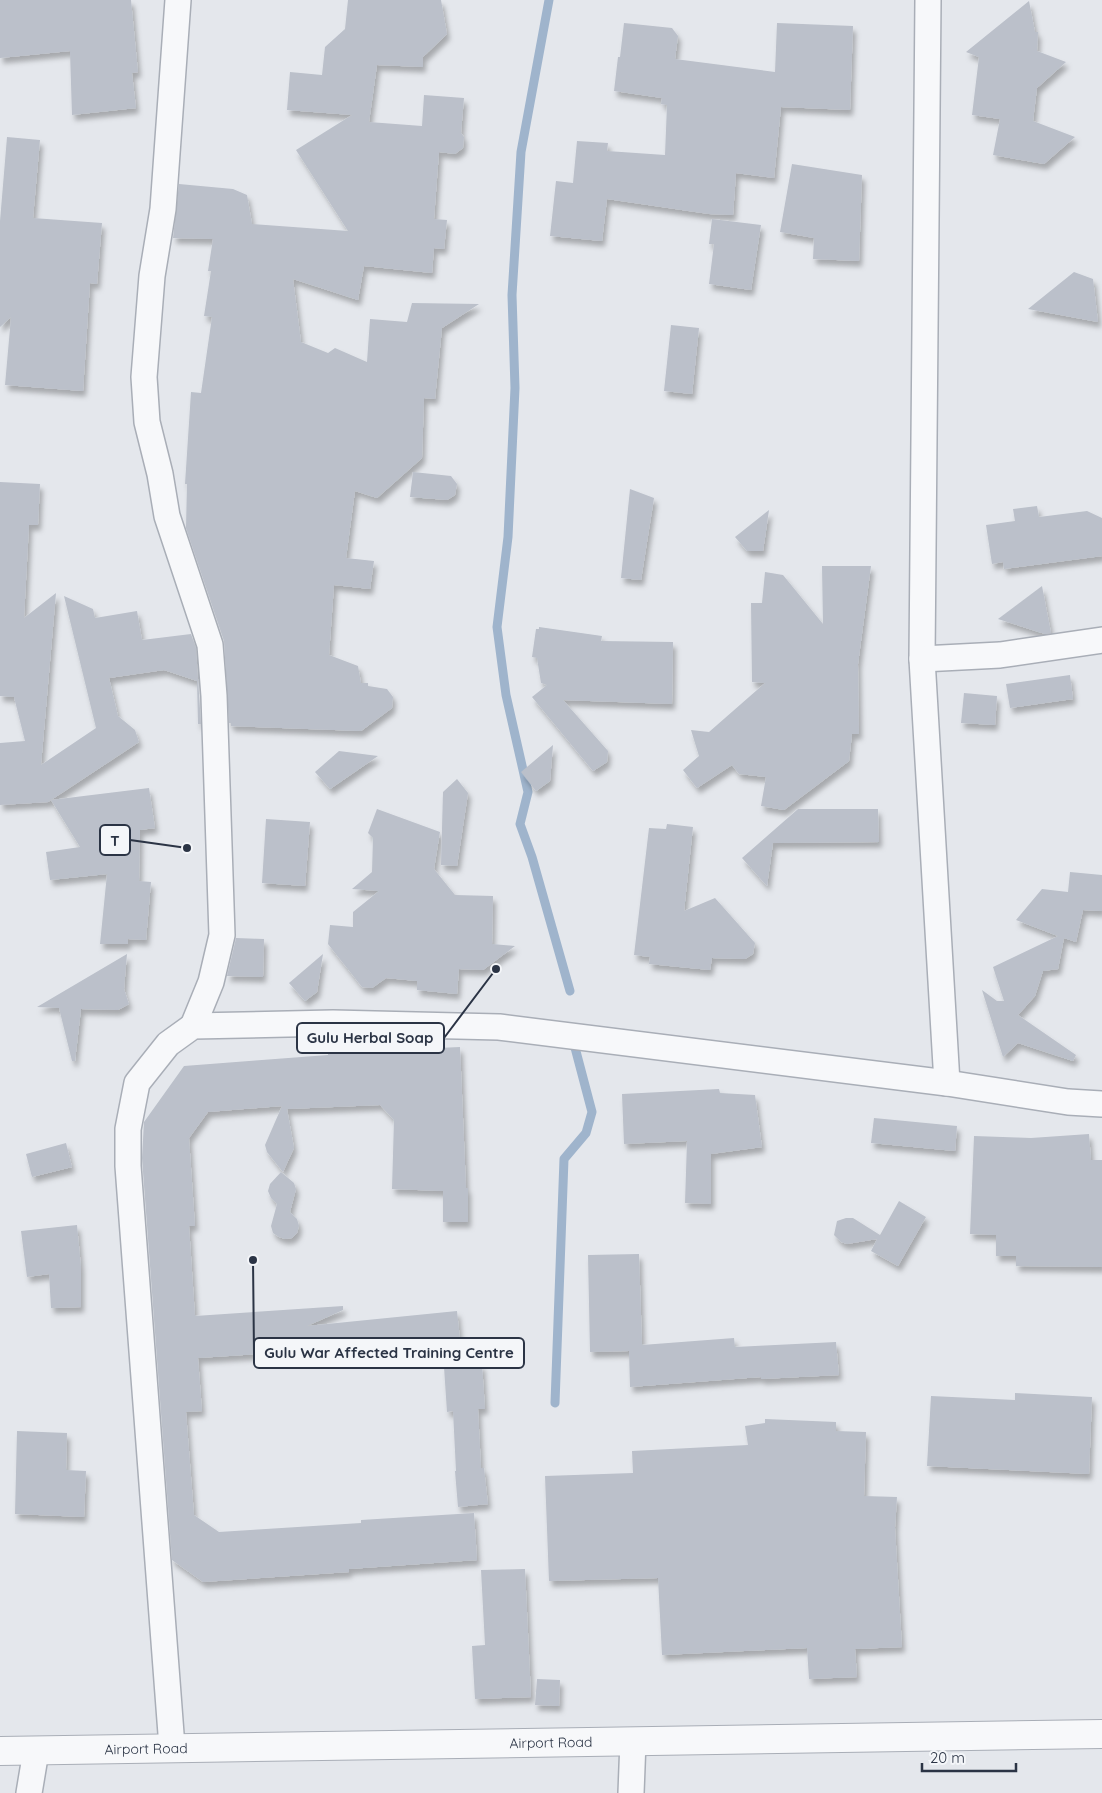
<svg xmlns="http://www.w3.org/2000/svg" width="1102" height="1793" font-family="Quicksand,sans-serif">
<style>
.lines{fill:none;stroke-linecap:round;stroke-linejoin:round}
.stream{stroke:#9fb4cc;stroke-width:9}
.building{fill:#bbc0ca;filter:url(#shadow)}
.minor-casing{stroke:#a9aeb7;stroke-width:28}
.tertiary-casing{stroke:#a9aeb7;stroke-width:30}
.minor{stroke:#f7f8fa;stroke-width:25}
.tertiary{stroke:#f7f8fa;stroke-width:28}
.labels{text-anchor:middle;stroke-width:4;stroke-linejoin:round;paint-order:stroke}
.street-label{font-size:14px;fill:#2b3445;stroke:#f4f6f9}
.leader{fill:none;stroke:#2b3445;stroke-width:2}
.callout-dot{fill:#2b3445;stroke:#f4f6f9;stroke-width:2}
.callout{fill:#f4f6f9;stroke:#2b3445;stroke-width:2}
.callout-label{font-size:15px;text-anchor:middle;font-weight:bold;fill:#2b3445}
</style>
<defs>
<filter id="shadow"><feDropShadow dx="3" dy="5.5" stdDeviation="2.5" flood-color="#0004"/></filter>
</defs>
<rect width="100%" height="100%" fill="#e4e7ec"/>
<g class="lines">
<g class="stream">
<path d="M549 0 521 152 512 295 515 388 508 537 497 627 506 695 528 792 520 824 532 857 570 991"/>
<path d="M555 1403 564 1159 586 1133 592 1112 573 1040"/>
</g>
</g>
<g class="building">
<path d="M0 0H131L138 72 132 73 136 108 72 115 70 51 0 58Z"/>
<path d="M348 0H441L447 34 423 57V67L377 65 369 122 422 126 424 95 464 98 461 133 464 137 463 148 455 154 439 152 434 219 447 220 444 249 434 248 432 273 364 266 358 300 293 279 301 342 328 353 335 348 367 362 370 319 407 322 412 303 479 304 442 328 435 399 424 398 422 458 377 498 355 491 346 558 374 561 370 589 334 585 329 655 358 666 361 683H368V686L387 689 393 697 392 708 361 731 231 726V723H229L224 641 186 528 187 484H185L191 392 201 393 212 317 204 316 211 271H208L213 239 173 238 179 184 233 189 247 195 252 224 348 231 296 150 352 115 287 110 290 72 322 75 325 47 345 29Z"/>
<path d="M1029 1 1035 32H1038L1037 51 1066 62 1037 88 1033 121 1075 137 1044 164 993 155 1000 119 972 115 979 57 966 52Z"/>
<path d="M624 23 672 28 678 36 675 59 775 72 777 23 853 26 850 110 781 107 774 178 736 173 733 215 709 214 607 199 602 241 550 236 556 181 573 183 577 141 608 143 607 151 665 155 667 105 661 104 662 98 614 91 618 57H620Z"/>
<path d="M7 137 40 140 33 218 102 223 97 284 90 283 83 391 5 385 11 317 0 327V221Z"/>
<path d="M792 164 862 175 859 261 813 259 814 238 780 232Z"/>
<path d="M712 219 761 225 751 290 709 284 714 244H709Z"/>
<path d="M1074 272 1093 279 1098 322 1028 309Z"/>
<path d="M671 325 699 328 692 394 664 391Z"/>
<path d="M413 472 451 476 457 484 455 495 447 500 410 497Z"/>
<path d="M0 482 40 484 38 525H29L24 618 56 593 41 765 96 728 64 596 93 609 95 618 137 611 142 640 191 634 196 648 201 724H198L197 681 164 670 109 678 118 716 135 730 139 742 48 802 0 805V743L25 741 14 697 0 696Z"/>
<path d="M630 489 654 498 641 580 621 578Z"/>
<path d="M1037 506 1039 517 1087 511 1102 518V556L1004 569 1003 562 992 564 986 525 1015 521 1013 509Z"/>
<path d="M769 510 763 551H747L735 537Z"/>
<path d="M822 566H871L858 664 859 734H852L849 761 784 810 761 806 766 777 739 774 732 765 697 788 683 770 699 756 691 730 709 732 765 683 752 682 751 603H762L765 572 783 575 823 624Z"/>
<path d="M1042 586 1051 633 1045 634 998 619Z"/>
<path d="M539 627 602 636 601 641 673 642 672 704 563 700 608 751 607 762 593 771 532 697 547 685 541 683 537 658 532 657 536 629H539Z"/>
<path d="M1070 675 1073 699 1010 708 1006 684Z"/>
<path d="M964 693 997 696 995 725 961 723Z"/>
<path d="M553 745 550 781 536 791 521 772Z"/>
<path d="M339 751 378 756 330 789 315 772Z"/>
<path d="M457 779 468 793 457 866 441 865 443 792Z"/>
<path d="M149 788 155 828 140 830 139 881 151 882 146 940 128 939V944H100L107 874 50 880 46 852 80 847 51 800Z"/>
<path d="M377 809 440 832 434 869 455 895 493 896 492 944 515 946 483 970 459 969 457 994 417 990V981L386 978 372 988 362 987 328 944 330 925 353 927V912L379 891 352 889 372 872 373 838 368 833Z"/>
<path d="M798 809H878L879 842 773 843 767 886 742 858Z"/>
<path d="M266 819 310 822 305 886 262 883Z"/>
<path d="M667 824 693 827 684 911 715 898 755 943 753 954 745 959 712 958 710 970 649 964 650 957 634 955 649 828 666 829Z"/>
<path d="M1070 872 1102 875V911L1083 910 1076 942 1064 938 1058 969 1043 971 1035 996 1018 1015 1076 1055 1073 1061 1018 1043 1003 1057 982 990 997 1001H1004L993 967 1058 936 1016 920 1042 889 1068 892Z"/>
<path d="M236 938 264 939 263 977 227 976Z"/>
<path d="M127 954 124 989 129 1004 118 1010 81 1009 75 1061H72L59 1008 37 1007Z"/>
<path d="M323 954 317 992 305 1001 289 983Z"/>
<path d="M460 1047 466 1188H468V1222H443V1191L392 1189 394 1120 380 1105 287 1109 294 1148 283 1172 267 1152 265 1145 282 1106 208 1112 189 1138 195 1226H189L195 1316 343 1306V1310L307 1326 457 1311 461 1349 353 1356V1350L259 1356V1354L198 1358 202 1411 186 1412 194 1515 219 1532 361 1523V1520L474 1513 477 1560 349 1569V1572L203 1582 172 1560 142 1158 144 1122 184 1066 328 1055V1053Z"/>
<path d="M719 1089 720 1093 755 1095 762 1147 711 1154V1204L685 1203 687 1141 624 1144 622 1094Z"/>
<path d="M874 1118 957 1126 955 1151 871 1143Z"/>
<path d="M1089 1134 1091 1160H1102V1267L1016 1266V1256H996V1235L970 1234 974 1136 1031 1138Z"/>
<path d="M66 1143 72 1167 32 1177 26 1154Z"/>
<path d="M281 1172 294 1183 296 1189 290 1212 297 1219 299 1226 297 1233 292 1238 285 1239 279 1237 273 1233 271 1226 277 1204 271 1198 268 1191 270 1184Z"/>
<path d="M899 1201 926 1217 898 1266 871 1251 877 1239 847 1244 841 1242 834 1235 837 1221 846 1218H853L880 1235Z"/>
<path d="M77 1225 81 1267V1307L51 1308 49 1274 27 1277 21 1231Z"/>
<path d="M639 1254 642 1345 734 1338 735 1347 836 1342 839 1375 761 1379V1377L630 1387 629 1351 590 1352 588 1255Z"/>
<path d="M482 1364 485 1409H478L481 1468H484L488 1504 458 1507 455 1471H456L453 1411 447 1412 444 1367Z"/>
<path d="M1015 1393 1092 1397 1089 1474 927 1466 931 1396 1015 1400Z"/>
<path d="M765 1419 836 1422V1431L866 1432 864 1496 897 1497 895 1528 902 1647 855 1649 857 1677 809 1679 807 1648 662 1655 658 1578 549 1581 545 1476 633 1473 632 1451 748 1445 745 1426 765 1423Z"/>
<path d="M17 1431 67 1433 66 1470 86 1471 84 1517 15 1514Z"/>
<path d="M525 1569 531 1697 475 1699 472 1646 485 1645 481 1570Z"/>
<path d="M537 1679 560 1680 559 1706 535 1705Z"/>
</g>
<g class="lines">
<g class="minor-casing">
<g id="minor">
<path d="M178 0 163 209 152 276 144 377 147 422 160 474 167 516 210 645 214 696 222 935 211 982 193 1026"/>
<path d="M928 0 922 659 947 1083"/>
<path d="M922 659 1000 655 1102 640"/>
<path d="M172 1747 128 1166V1129L137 1083 168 1044 193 1026 333 1023 499 1027 947 1083 1068 1102 1102 1104"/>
<path d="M29 1793 36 1751"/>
<path d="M631 1793 633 1741"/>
</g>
</g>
<g class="tertiary-casing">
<g id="tertiary">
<path id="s1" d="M0 1751 1102 1734"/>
</g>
</g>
<use href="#minor" class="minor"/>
<use href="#tertiary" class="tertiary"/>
</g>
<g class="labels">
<g class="street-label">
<text dy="5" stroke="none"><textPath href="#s1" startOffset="551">Airport Road</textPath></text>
<text dy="5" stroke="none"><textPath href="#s1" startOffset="146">Airport Road</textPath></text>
</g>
</g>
<path class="leader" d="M187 848L130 840M496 969L444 1038M253 1260L254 1353"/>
<g class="callout-dot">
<circle cx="187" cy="848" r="5"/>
<circle cx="496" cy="969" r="5"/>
<circle cx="253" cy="1260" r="5"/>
</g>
<g class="callout">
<rect x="100" y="825" width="30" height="30" rx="5"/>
<rect x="297" y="1023" width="147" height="30" rx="5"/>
<rect x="254" y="1338" width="270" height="30" rx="5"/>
</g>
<g class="callout-label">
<text x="115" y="846">T</text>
<text x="370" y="1043">Gulu Herbal Soap</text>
<text x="389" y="1358">Gulu War Affected Training Centre</text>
</g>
<path d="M922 1763v8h94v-8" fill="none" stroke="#2b3445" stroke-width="2.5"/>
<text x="930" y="1763" font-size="15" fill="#2b3445" stroke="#f4f6f9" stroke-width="4" paint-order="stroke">20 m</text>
</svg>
